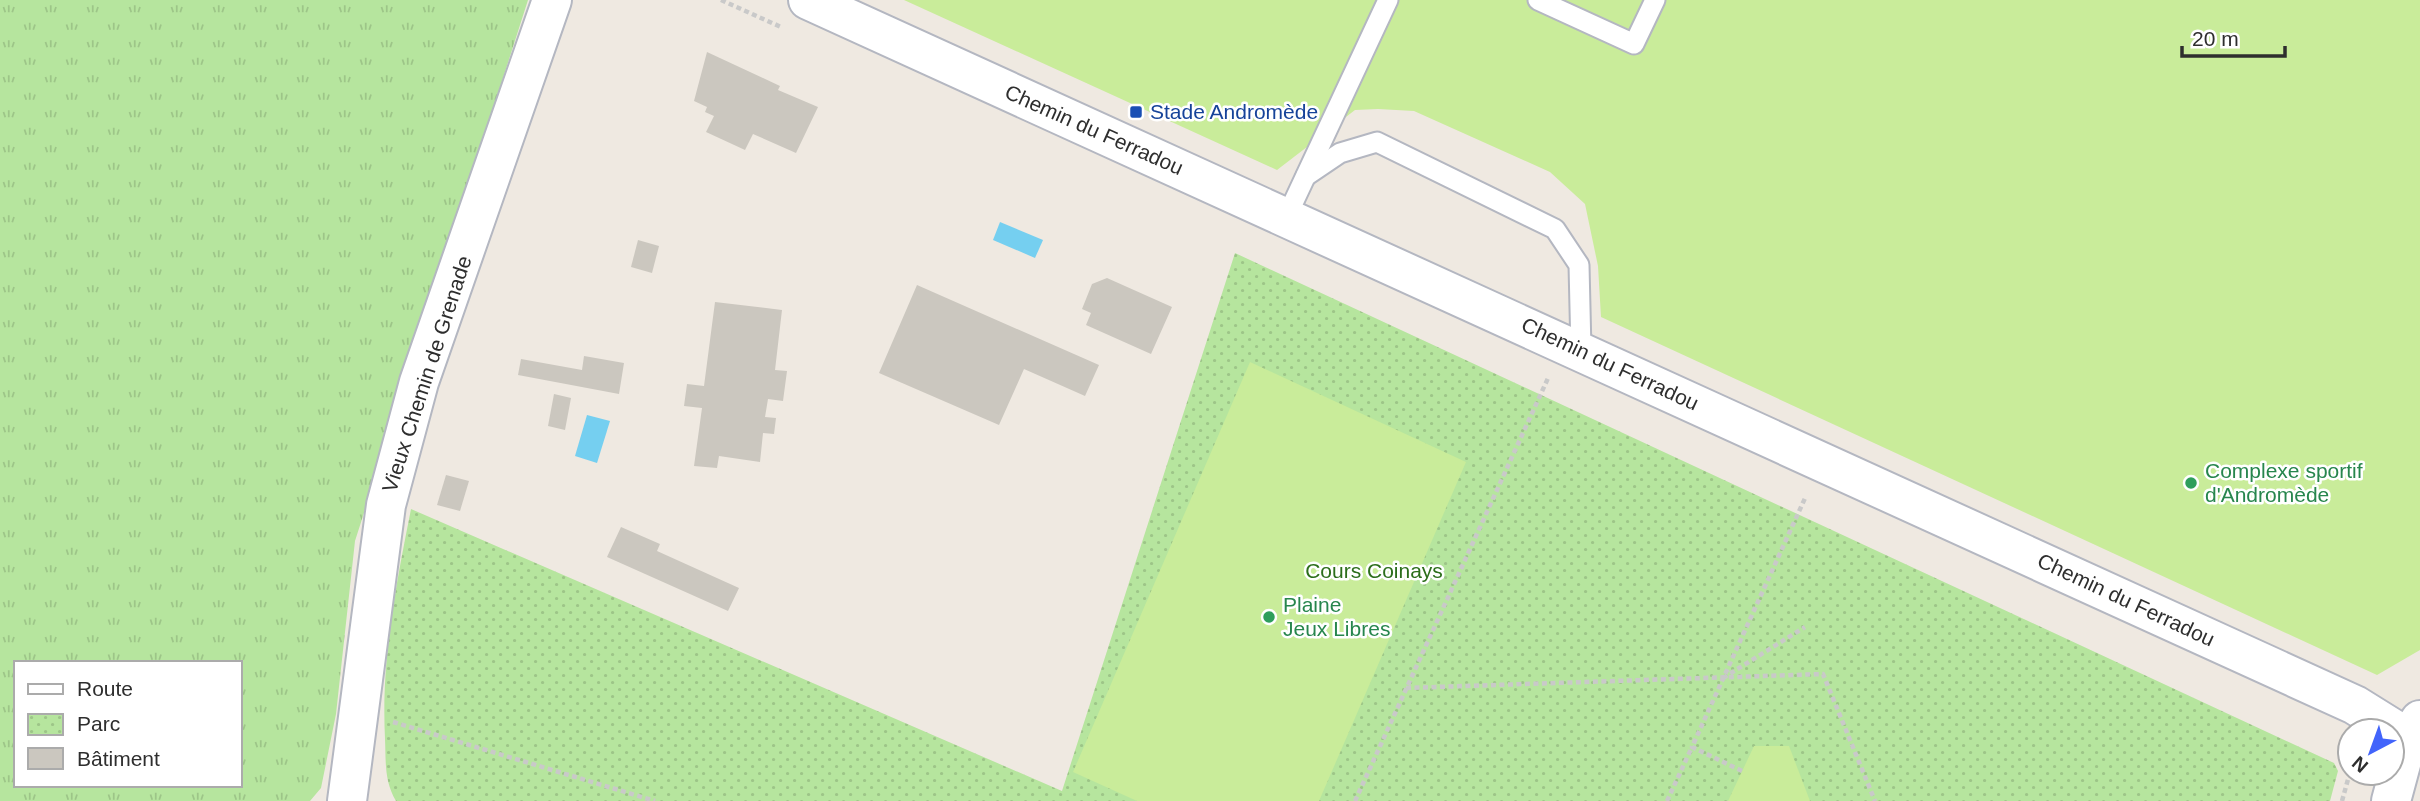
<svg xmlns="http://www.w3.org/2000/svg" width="2420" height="801" font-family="Arial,sans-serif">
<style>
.grass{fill:url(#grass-tufts);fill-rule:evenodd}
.park{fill:url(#park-dots)}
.pitch{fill:#c9ec9a}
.water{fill:#75cff0}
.building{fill:#cbc7bf}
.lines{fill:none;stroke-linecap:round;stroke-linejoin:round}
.service-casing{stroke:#b4b7c1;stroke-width:23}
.minor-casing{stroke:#b4b7c1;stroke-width:42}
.secondary-casing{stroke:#b4b7c1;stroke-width:42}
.path{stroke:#c9c9c9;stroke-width:4.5;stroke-dasharray:5 3.5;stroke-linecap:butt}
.service{stroke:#fff;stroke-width:19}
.minor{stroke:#fff;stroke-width:38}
.secondary{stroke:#fff;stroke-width:38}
.transit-dot{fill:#1a4fb4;stroke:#fff;stroke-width:2.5}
.leisure-dot{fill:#2e9e5b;stroke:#fff;stroke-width:2.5}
.labels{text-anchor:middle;stroke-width:5;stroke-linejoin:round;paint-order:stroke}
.transit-label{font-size:21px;fill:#164399;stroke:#fff;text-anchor:start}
.street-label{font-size:21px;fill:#2e2e2e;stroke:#fff}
.leisure-label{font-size:21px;fill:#27864d;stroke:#fff;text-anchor:start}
.park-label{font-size:21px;fill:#2c6e1b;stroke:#fff}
</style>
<defs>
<pattern id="grass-tufts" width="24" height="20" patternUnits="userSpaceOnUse" patternTransform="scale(1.75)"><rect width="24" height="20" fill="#b6e59e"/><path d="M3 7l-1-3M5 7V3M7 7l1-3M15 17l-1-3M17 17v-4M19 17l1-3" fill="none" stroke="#9dc588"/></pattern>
<pattern id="park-dots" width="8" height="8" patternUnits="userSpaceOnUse" patternTransform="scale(1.75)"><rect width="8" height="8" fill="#b6e59e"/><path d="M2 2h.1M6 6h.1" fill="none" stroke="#9dc588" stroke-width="1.8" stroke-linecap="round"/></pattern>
</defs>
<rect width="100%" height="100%" fill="#efe9e1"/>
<path class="grass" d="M0 0H528L355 541 336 714 321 788 310 801H0ZM16 663H240V785H16Z"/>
<path class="park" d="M1235 253 2334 763 2338 771 2330 801H396C384 781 386 761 385 739 381 660 396 585 411 509L1062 791Z"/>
<g class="pitch">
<path d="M904 0H2420V650L2377 675 1601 317 1598 266 1585 204 1550 172 1414 111 1378 109 1355 110 1277 170Z"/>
<path d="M1250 362 1466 462 1319 801H1137L1073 772Z"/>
<path d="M1754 746H1789L1810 801H1728Z"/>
</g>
<g class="water">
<path d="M1000 222 1043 240 1035 258 993 240Z"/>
<path d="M587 415 610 421 597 463 575 456Z"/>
</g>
<g class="building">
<path d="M707 52 780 86 778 90 818 107 796 153 753 134 745 150 706 132 714 116 705 112 707 107 694 101Z"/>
<path d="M638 240 659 246 652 273 631 267Z"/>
<path d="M1107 278 1172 307 1151 354 1086 325 1091 313 1082 309 1092 284Z"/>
<path d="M917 285 1099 365 1085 396 1024 369 999 425 879 373Z"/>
<path d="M715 302 782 310 775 370 787 371 783 401 768 399 765 417 776 418 774 434 763 433 760 462 719 456 717 468 694 466 702 408 684 406 687 384 704 386Z"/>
<path d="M584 356 624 363 619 394 518 375 521 359 582 370Z"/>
<path d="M554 394 571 398 565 430 548 426Z"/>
<path d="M446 475 469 481 460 511 437 505Z"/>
<path d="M621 527 660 544 657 551 739 588 728 611 607 557Z"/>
</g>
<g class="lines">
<g class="service-casing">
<g id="service">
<path d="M1538 0 1634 44 1655 0"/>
<path d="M1306 176 1340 153 1377 142 1555 229 1579 265 1581 351"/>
<path d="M1286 218 1388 0"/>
</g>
</g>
<g class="minor-casing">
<g id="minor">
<path d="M808 0 2355 705 2408 738"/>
<path d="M347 801 386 505 419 382 552 0"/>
</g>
</g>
<g class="secondary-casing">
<path id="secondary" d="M2391 801 2408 738 2420 720"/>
</g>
<g class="path">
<path d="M721 0 781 27"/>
<path d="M1723 678 1805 627"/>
<path d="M1406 688 1823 674 1875 801"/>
<path d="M393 722 655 801"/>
<path d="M2341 742 2350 757"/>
<path d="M1742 771 1692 747 1806 496"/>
<path d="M1355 801 1549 376"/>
<path d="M1667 801 1692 747"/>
<path d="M2342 801 2350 772"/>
</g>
<use href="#service" class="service"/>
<use href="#minor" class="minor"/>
<use href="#secondary" class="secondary"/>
</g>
<rect class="transit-dot" x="1129" y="105" width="14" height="14" rx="3.5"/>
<g class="leisure-dot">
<circle cx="2191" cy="483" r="7"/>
<circle cx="1269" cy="617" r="7"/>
</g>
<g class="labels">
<g class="transit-label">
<text x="1150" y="119">Stade Andromède</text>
</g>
<g class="street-label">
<text transform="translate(1094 130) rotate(24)" y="7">Chemin du Ferradou</text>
<text transform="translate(1610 364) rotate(25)" y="7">Chemin du Ferradou</text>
<text transform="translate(427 374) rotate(-72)" y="7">Vieux Chemin de Grenade</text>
<text transform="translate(2126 600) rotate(25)" y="7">Chemin du Ferradou</text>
</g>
<g class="leisure-label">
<text x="2205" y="478">Complexe sportif<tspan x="2205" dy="24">d'Andromède</tspan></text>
<text x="1283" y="612">Plaine<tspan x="1283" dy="24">Jeux Libres</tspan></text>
</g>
<g class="park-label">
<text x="1374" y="578">Cours Coinays</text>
</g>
</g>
<rect x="14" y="661" width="228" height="126" fill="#ffffff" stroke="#ababab" stroke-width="2"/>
<rect x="28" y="684" width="35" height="10" fill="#ffffff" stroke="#ababab" stroke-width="2"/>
<text x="77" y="696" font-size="21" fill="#2e2e2e">Route</text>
<rect x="28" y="714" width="35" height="21" fill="url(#park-dots)" stroke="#ababab" stroke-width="2"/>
<text x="77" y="731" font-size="21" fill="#2e2e2e">Parc</text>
<rect x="28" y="748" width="35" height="21" fill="#cbc7bf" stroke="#ababab" stroke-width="2"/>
<text x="77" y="766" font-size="21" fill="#2e2e2e">Bâtiment</text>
<g transform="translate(2371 752) rotate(221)"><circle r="33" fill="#ffffff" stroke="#ababab" stroke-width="2"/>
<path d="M0-5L12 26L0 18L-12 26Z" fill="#4264fb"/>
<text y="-10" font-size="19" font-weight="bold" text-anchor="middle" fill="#2e2e2e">N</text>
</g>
<path d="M2182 46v10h103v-10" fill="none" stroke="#2e2e2e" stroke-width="3.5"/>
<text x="2192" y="46" font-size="21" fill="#2e2e2e" stroke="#ffffff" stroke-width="5" paint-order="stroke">20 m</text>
</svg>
